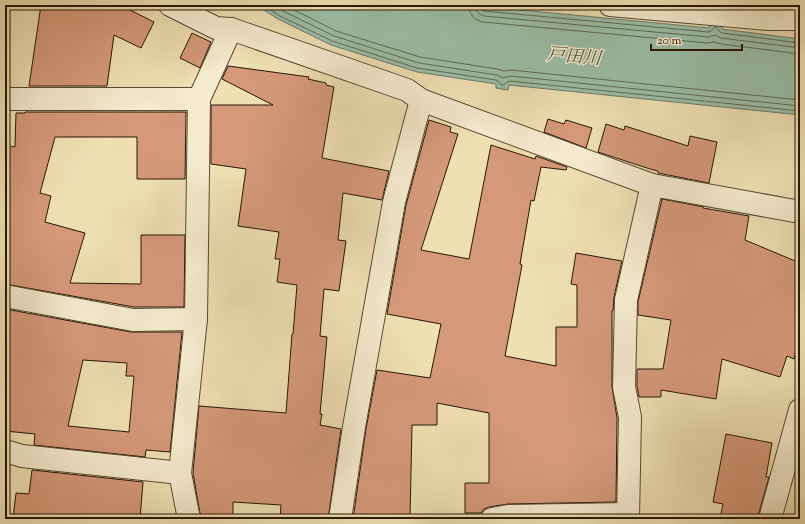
<svg xmlns="http://www.w3.org/2000/svg" width="805" height="524" font-family="'Sorts Mill Goudy','Noto Serif JP',serif">
<style>
.water{fill:#9bbea8;stroke:#6c7b66}
.lines{fill:none;stroke-linecap:round;stroke-linejoin:round}
.shore{stroke:#606a56;stroke-width:1}
.building{fill:#d5997a;stroke:#261604;fill-rule:evenodd}
.street-casing{stroke:#584830;stroke-width:24}
.street{stroke:#f5ebce;stroke-width:22}
.labels{text-anchor:middle;stroke-width:3;stroke-linejoin:round;paint-order:stroke}
.water-label{font-size:18px;font-style:italic;fill:#4f513d;stroke:#f5ebce}
</style>
<rect width="100%" height="100%" fill="#efe0b4"/>
<filter id="stains"><feTurbulence type="fractalNoise" baseFrequency=".005" numOctaves="4"/><feColorMatrix values="0 0 0 0 .2 0 0 0 0 .09 0 0 0 0 .02 0 0 0 .5 -.17"/></filter>
<radialGradient id="worn" r=".72"><stop offset=".6" stop-color="#630" stop-opacity="0"/><stop offset="1" stop-color="#630" stop-opacity=".3"/></radialGradient>
<path class="water" d="M256 5H469L709 28 710 23 722 24V29L800 39V115L509 85 508 90 496 88V84L417 72 331 45 278 19Z"/>
<g class="lines">
<g class="shore">
<path d="M263 5 280 16 332 41 417 68 496 80 498 81 501 85H504L507 82 510 81 800 111"/>
<path d="M273 5 283 11 334 36 419 63 497 75 503 78 511 76 800 106"/>
<path d="M284 5 336 31 420 57 497 69 504 71 511 70 800 100"/>
<path d="M469 5C469 14 474 20 483 22L707 43 714 42 721 44 800 54"/>
<path d="M475 5C475 11 478 14 484 16L708 37 715 35 721 38 800 48"/>
<path d="M480 5 481 9 484 11 708 32C712 32 713 27 716 27 719 28 718 32 722 33L800 43"/>
</g>
</g>
<g class="building">
<path d="M41 5H120L154 22 141 48 114 35 107 86H29Z"/>
<path d="M192 33 211 42 200 68 180 58Z"/>
<path d="M228 66 309 77 308 79 326 83V85L334 87 322 158 389 171 382 200 343 193 338 240 346 241 339 291 324 289 320 336 327 337 320 414H322L320 425 341 429 328 519H280L281 505 233 502V519H201L193 473 199 406 286 413 292 334H293L297 285 277 282 280 259H275L279 232 238 226 246 169 211 164V105H273L222 79Z"/>
<path d="M25 112H186L185 179H137V137H55L40 193 51 196 45 222 85 233 70 283 141 284V235H185L184 307H134L5 284V145L15 147 16 113H25Z"/>
<path d="M548 119 564 124 566 120 592 128 586 148 544 132Z"/>
<path d="M429 120 451 127 450 132 458 134 421 250 469 259 491 145 535 159 536 156 567 167 566 170 541 167 534 201 531 200 520 264 522 265 505 356 556 366V327H577V285L571 284 576 253 622 261 614 297 613 311H612V387L617 418 616 502 508 504 489 507 484 509 481 513H465V483H489V413L437 403V425H412L410 519H353L366 429 377 370 430 378 441 324 387 314 406 205Z"/>
<path d="M606 124 624 130 625 126 688 146 690 136 717 142 709 183 658 173V171L650 169 598 152Z"/>
<path d="M662 199 704 207 703 208 749 216 745 240 800 263V338L794 359 787 356 780 377 722 359 716 399 661 390V397H639L637 386V369H663L671 320 638 315V302Z"/>
<path d="M5 309 131 332H182L170 452 146 450 145 457 34 445 35 434 5 431ZM83 360 127 363 126 376H134L129 432 68 426Z"/>
<path d="M726 434 772 443 766 477H769L758 516V519H720L723 504 713 502Z"/>
<path d="M32 470 143 482 140 519H102L74 516V519H13L16 493 29 494Z"/>
</g>
<g class="lines">
<g class="street-casing">
<g id="street">
<path d="M170 5 216 28 231 29 407 90 421 100 652 185 800 212"/>
<path d="M610 5 768 19H800"/>
<path d="M5 99H199"/>
<path d="M5 296 133 320 196 319"/>
<path d="M5 451 22 456 180 473"/>
<path d="M189 519 180 473 196 319 199 99 231 29"/>
<path d="M340 519 354 427 394 202 421 100"/>
<path d="M492 519 508 516 628 514"/>
<path d="M628 519 630 417 624 387 626 300 652 185"/>
<path d="M770 519 800 410"/>
</g>
</g>
<use href="#street" class="street"/>
</g>
<g class="labels">
<g class="water-label">
<text transform="translate(574 56) rotate(5)" y="6">戸田川</text>
</g>
</g>
<rect width="805" height="524" fill="none" stroke="#efe0b4" stroke-width="20"/>
<rect x="6" y="6" width="793" height="512" fill="none" stroke="#261604" stroke-width="2"/>
<rect x="10" y="10" width="785" height="504" fill="none" stroke="#261604"/>
<path d="M651 44v6h91v-6" fill="none" stroke="#261604" stroke-width="2"/>
<text x="657" y="44" font-size="12" fill="#261604" stroke="#f5ebce" stroke-width="3" paint-order="stroke">20 m</text>
<rect width="100%" height="100%" filter="url(#stains)"/>
<rect width="100%" height="100%" fill="url(#worn)"/>
</svg>
